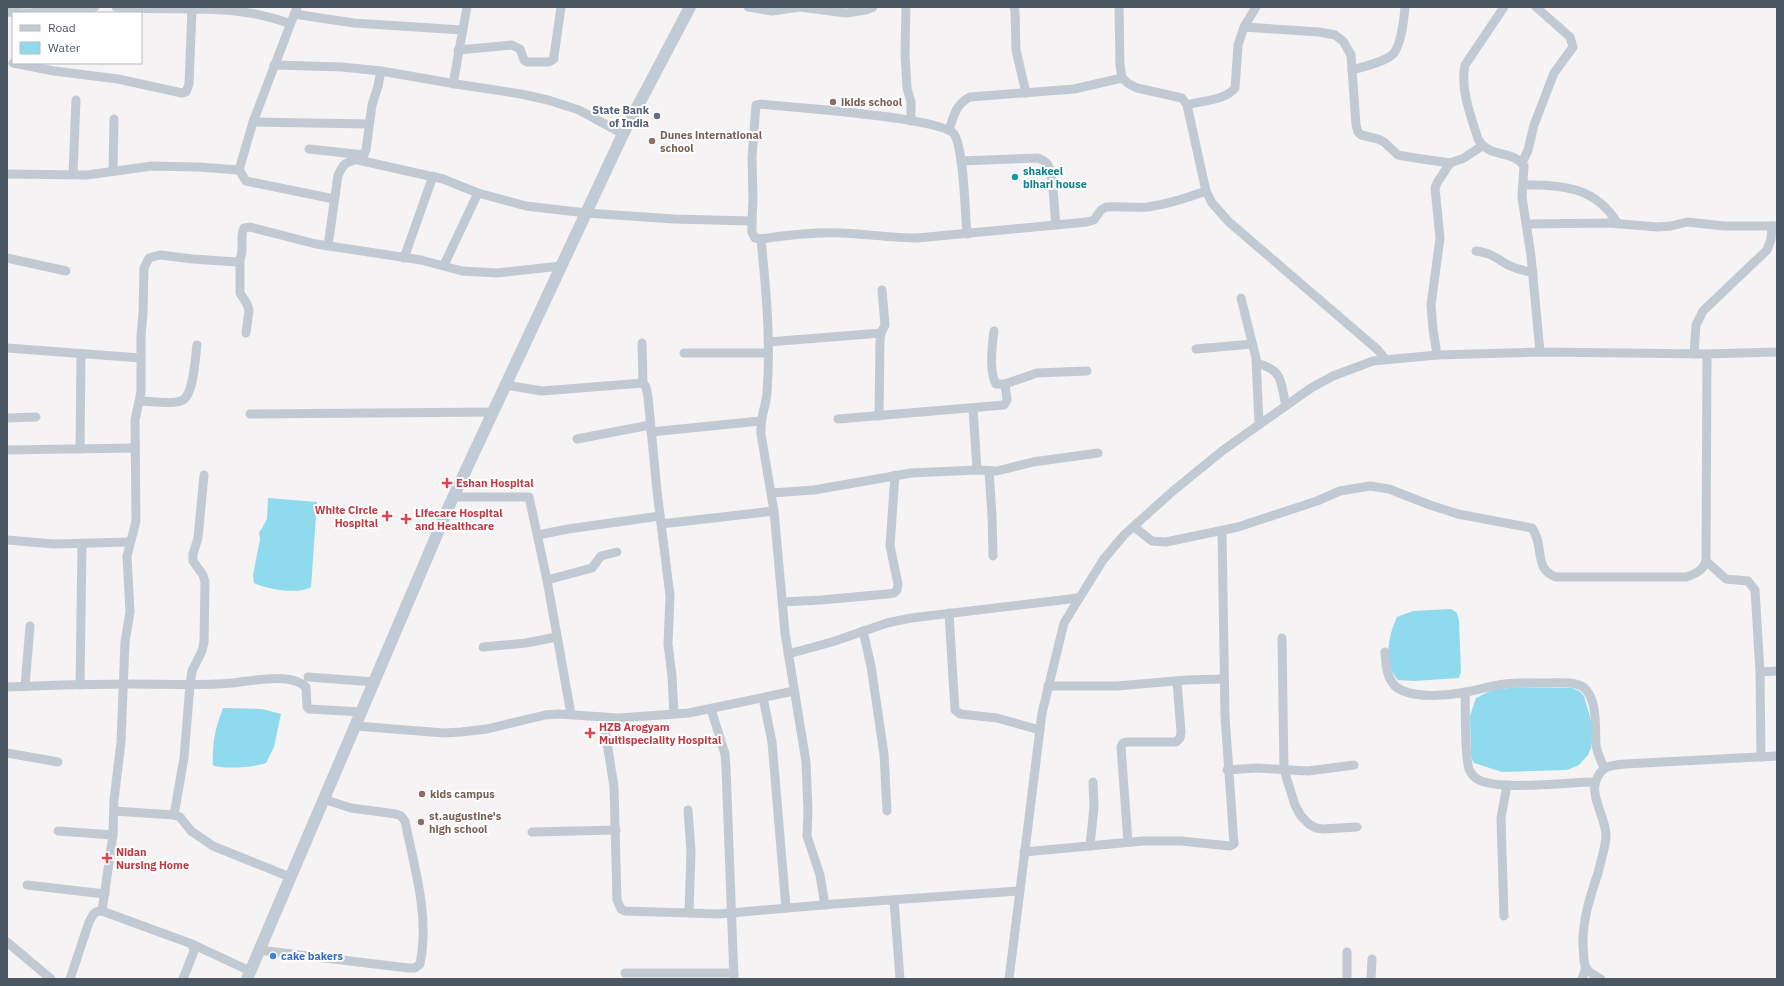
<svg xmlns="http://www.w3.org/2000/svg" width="1784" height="986" font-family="'IBM Plex Sans',sans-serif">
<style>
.water{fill:#90daee}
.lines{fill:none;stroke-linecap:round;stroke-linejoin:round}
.street{stroke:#c1cad2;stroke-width:9}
.secondary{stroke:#c1cbd6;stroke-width:12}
.education-dot{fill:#8d6e63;stroke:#fff;stroke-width:1.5}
.service-dot{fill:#5c6f8a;stroke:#fff;stroke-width:1.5}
.culture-dot{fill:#0f9aa8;stroke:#fff;stroke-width:1.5}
.health-dot{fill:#e0444e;stroke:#fff;stroke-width:1.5}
.shop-dot{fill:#3f7fe0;stroke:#fff;stroke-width:1.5}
.labels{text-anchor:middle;stroke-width:4;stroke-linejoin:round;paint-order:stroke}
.education-label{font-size:11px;font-weight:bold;fill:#785e54;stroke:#fff;text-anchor:start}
.service-label{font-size:11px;font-weight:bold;fill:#4e5e75;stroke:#fff;text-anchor:end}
.culture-label{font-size:11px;font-weight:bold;fill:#0d838f;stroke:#fff;text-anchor:start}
.health-label{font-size:11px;font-weight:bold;fill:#be3a42;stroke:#fff;text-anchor:start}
.shop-label{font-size:11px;font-weight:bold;fill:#366cbe;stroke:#fff;text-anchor:start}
</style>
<rect width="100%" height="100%" fill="#f5f3f3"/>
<g class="water">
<path d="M268 498 317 502 311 587C298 595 267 589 254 583L253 575 260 539 259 533 267 519Z"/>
<path d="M1451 609 1457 613 1459 621 1461 672 1459 678 1414 681 1398 680C1383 664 1388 636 1397 617L1413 611Z"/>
<path d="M1517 687 1572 688 1579 691 1584 696 1592 724V740L1591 748 1588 755 1579 765 1567 770 1502 772 1474 763 1471 757 1470 716 1476 698 1492 690Z"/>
<path d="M223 708 262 709 281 714 274 747 266 763C254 767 224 770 213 765 212 757 214 734 217 726 218 720 221 715 223 708Z"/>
</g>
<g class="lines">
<g class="street">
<path d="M116 7C173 12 236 2 290 24"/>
<path d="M748 7 772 11 800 7 846 13 866 10 873 7"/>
<path d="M906 7 905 54 907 88 911 102V121"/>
<path d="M1014 7 1015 11 1016 50 1026 93"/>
<path d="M1119 7 1120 65 1122 78 1129 84 1137 88 1182 98 1187 105 1206 191 1212 203 1229 222 1378 350 1385 359"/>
<path d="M1504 7 1465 65C1460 90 1471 116 1478 139 1489 159 1512 149 1524 166L1522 197 1531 256 1540 352"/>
<path d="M7 12 28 13 95 7"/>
<path d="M294 14 354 23 462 30"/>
<path d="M1244 27 1319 32 1335 35 1343 41 1351 55 1356 125 1358 132 1361 135 1378 139 1384 142 1398 155 1415 158 1450 163 1464 158 1482 146"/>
<path d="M458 50 512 45 520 49 524 60 527 62H549L554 59V56L561 7"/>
<path d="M13 63 54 71 118 79 182 93 186 92 189 84 192 9"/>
<path d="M274 65 342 67 381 71 456 84 521 94 548 100 579 110 623 134"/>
<path d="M1352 70C1362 67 1388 61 1394 53 1401 43 1404 19 1405 7"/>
<path d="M453 84 467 7"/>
<path d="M1187 105C1201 101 1226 100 1235 88L1238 45 1244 27 1256 7"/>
<path d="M253 122 369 124"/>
<path d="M949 130C954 115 956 104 970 97L1074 89 1122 78"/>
<path d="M309 149 364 155"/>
<path d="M358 160 443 179 478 193 526 206 586 213 674 219 752 221"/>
<path d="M961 161 1038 158C1042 160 1046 161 1048 165 1054 177 1054 210 1056 225"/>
<path d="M1522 163 1528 150 1534 125 1554 73 1573 47 1570 37 1536 7"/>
<path d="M239 170 246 181 334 199"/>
<path d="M113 171 114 119"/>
<path d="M7 174 87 175 152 166 198 167 239 170 253 122 297 7"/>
<path d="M73 174 76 100"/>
<path d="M1523 185C1562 184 1596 187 1618 224"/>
<path d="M1527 224 1609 223 1658 227 1671 226 1687 222 1724 226H1777"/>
<path d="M761 239C788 235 814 232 841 233 866 234 892 238 917 238L1087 222 1094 220 1101 210 1106 207C1120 206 1134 208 1148 207 1168 204 1187 198 1206 191"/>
<path d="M328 246 338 175C340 172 342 167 345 164 355 158 360 162 366 150L372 105 378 86 381 71"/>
<path d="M1476 251C1495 254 1493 257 1508 265 1516 269 1524 271 1533 272"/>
<path d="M7 258 66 271"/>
<path d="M404 258 433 176"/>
<path d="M240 259V293L247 304 249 310 246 333"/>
<path d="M444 265 478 193"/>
<path d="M1241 298 1256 358 1259 424"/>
<path d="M768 342 881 333"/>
<path d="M642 343 643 383 646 387 648 397 657 491 670 596 668 644 672 676 674 714"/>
<path d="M7 348 141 358"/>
<path d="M1196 349 1252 344"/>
<path d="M684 353H768"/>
<path d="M1694 354 1696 325 1703 311 1767 250 1771 239 1772 226"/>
<path d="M1437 355 1433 329 1431 305 1440 238 1435 188 1437 183 1450 163"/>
<path d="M1257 363C1284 371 1280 381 1286 406"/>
<path d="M1005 384 1037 373 1087 371"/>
<path d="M506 385 542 391 643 383"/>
<path d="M140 401C152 401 169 405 181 401 194 397 195 358 197 345"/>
<path d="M973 408 977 470"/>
<path d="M250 414 493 412"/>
<path d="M879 416 880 340 881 333 885 325 882 290"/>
<path d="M7 418 36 417"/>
<path d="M838 419 1004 405 1007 400 1005 384H996C989 372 992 345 994 331"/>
<path d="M651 432 760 421"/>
<path d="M577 439 650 425"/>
<path d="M80 449 81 354"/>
<path d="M7 450 134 448"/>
<path d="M989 471 992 515 993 556"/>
<path d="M772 493 814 490 911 473 977 470 997 471 1033 462 1098 453"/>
<path d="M453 497H529L547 580 571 714"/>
<path d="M661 524 774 511"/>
<path d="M1134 527 1152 541 1166 542 1238 527 1317 501 1340 491 1370 486 1389 489 1430 505 1458 514 1532 528C1545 546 1533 569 1556 577H1686C1695 574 1703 571 1706 561L1707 354"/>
<path d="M538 535 568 529 660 516"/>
<path d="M7 540 54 544 130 542"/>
<path d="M1706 561 1726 579 1748 581 1755 590 1760 672 1761 757"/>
<path d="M547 580 592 568 601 556 617 552"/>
<path d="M783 602 821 600 887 594 894 593 897 590 898 584 890 546 895 475"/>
<path d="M949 613 955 710 960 714 997 718 1040 730"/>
<path d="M863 631 871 666 884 754 887 811"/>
<path d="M1282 638 1284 770 1295 805 1301 816 1309 824 1316 828 1323 829 1357 827"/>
<path d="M483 647 526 643 557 637"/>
<path d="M1385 652C1386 664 1386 677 1395 686 1410 699 1447 696 1466 692 1479 690 1492 685 1505 684 1520 682 1535 683 1550 683 1560 683 1574 681 1583 687 1598 698 1595 729 1596 745 1597 753 1601 760 1604 768"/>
<path d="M788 654 832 642 887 623 911 618 1078 598"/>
<path d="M1760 672 1777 671"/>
<path d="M308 677 375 682"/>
<path d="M80 685 82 545"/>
<path d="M25 686 30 626"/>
<path d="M1048 686H1117L1187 680 1223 679"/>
<path d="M7 687C49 685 90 684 132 684 165 684 199 686 232 683 251 681 291 672 306 687L307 707 309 709 362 712"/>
<path d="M1465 692C1466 711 1464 754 1469 769 1471 774 1475 778 1479 780 1502 791 1567 782 1595 782"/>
<path d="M763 698 772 742 786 908"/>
<path d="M711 709 725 754 726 768 734 979"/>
<path d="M603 717 614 787 617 900 621 909 625 911 719 914 834 904 1019 891"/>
<path d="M356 726 444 733 461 732 487 729 545 715 559 714 618 718 689 713 794 691"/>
<path d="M7 753 58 762"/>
<path d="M1227 770 1256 768 1308 771 1354 765"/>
<path d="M688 810 691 851 689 913"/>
<path d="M114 811 174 815 180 817 191 831 213 846 290 877"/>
<path d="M174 815 184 758 190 685 192 671 202 651 204 642 205 582 203 575 193 561V554L198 538 204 475"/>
<path d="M58 831 113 835"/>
<path d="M532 832 616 830"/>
<path d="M1128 842 1121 747 1123 743 1126 742H1176L1180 738 1181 732 1177 681"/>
<path d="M1090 846 1094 807 1093 782"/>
<path d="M1024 852 1143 841H1181L1230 846 1234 844 1225 716 1222 531"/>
<path d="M27 885 105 894"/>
<path d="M894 900 900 979"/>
<path d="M825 905 820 875 807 836 808 811 806 762 785 633 774 511 761 434C760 415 766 408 767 392 771 341 766 289 761 239L755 238 752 232V221L753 199 752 157 756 105 760 104C789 107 941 117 954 134 964 148 965 214 967 234"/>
<path d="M102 911 113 835 114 800 121 742 125 642 130 612 127 556 136 521 135 420 141 392V336L143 313 144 268 149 258 160 255 193 259 236 262 240 259C245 249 239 238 244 228L250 227 316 244 421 260 462 271 497 273 561 266"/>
<path d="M1504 916 1501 818 1507 785"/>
<path d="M7 942 51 979"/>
<path d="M192 944 250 971"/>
<path d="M259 950 408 968H415L420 964C430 916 414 867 405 821L401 816 396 814 351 808 323 799"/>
<path d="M625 973H734"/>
<path d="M70 979 89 922C93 915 94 911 102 911L192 944 194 951 183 979"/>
<path d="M1009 979 1042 713 1064 623 1103 560 1124 535 1173 491 1222 451 1311 388 1333 376 1373 361 1437 355 1540 352 1707 354 1777 352"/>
<path d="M1347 979V952"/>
<path d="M1371 979 1372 959"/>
<path d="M1582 979 1586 967"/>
<path d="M1601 979C1596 976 1589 973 1586 968 1583 962 1584 954 1583 947 1582 921 1590 897 1598 873 1601 860 1606 847 1606 834 1605 818 1590 794 1596 781 1601 766 1611 765 1625 764L1777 756"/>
</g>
<path class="secondary" d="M247 979 450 504 623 134 690 7"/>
</g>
<g class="education-dot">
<circle cx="833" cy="102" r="4"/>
<circle cx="652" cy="141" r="4"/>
<circle cx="422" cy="794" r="4"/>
<circle cx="421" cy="822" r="4"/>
</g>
<circle class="service-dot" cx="657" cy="116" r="4"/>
<circle class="culture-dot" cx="1015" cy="177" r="4"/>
<g class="health-dot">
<path d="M445 477h4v4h4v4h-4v4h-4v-4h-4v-4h4z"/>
<path d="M385 510h4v4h4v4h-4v4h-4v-4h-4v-4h4z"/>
<path d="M404 513h4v4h4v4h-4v4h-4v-4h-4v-4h4z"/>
<path d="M588 727h4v4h4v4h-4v4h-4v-4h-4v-4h4z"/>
<path d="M105 852h4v4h4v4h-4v4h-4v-4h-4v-4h4z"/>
</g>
<circle class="shop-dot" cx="273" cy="956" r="4"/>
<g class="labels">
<g class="education-label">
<text x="841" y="106">ikids school</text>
<text x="660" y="139">Dunes international<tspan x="660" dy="13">school</tspan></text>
<text x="430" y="798">kids campus</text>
<text x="429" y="820">st.augustine's<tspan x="429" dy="13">high school</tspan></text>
</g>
<g class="service-label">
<text x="649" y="114">State Bank<tspan x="649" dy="13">of India</tspan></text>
</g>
<g class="culture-label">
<text x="1023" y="175">shakeel<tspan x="1023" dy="13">bihari house</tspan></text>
</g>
<g class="health-label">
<text x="456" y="487">Eshan Hospital</text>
<text x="378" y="514" text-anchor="end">White Circle<tspan x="378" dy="13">Hospital</tspan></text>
<text x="415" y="517">Lifecare Hospital<tspan x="415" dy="13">and Healthcare</tspan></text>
<text x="599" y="731">HZB Arogyam<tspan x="599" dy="13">Multispeciality Hospital</tspan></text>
<text x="116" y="856">Nidan<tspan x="116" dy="13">Nursing Home</tspan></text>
</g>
<g class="shop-label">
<text x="281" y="960">cake bakers</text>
</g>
</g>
<rect width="1784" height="986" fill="none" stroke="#4a5661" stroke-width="16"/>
<rect x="12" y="12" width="130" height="52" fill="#ffffff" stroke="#b7bbc0"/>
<rect x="20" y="25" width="20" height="6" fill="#c1cbd6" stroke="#b7bbc0"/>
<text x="48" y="32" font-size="12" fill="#4a5661">Road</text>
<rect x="20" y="42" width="20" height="12" fill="#90daee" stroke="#b7bbc0"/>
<text x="48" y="52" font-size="12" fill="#4a5661">Water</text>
</svg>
